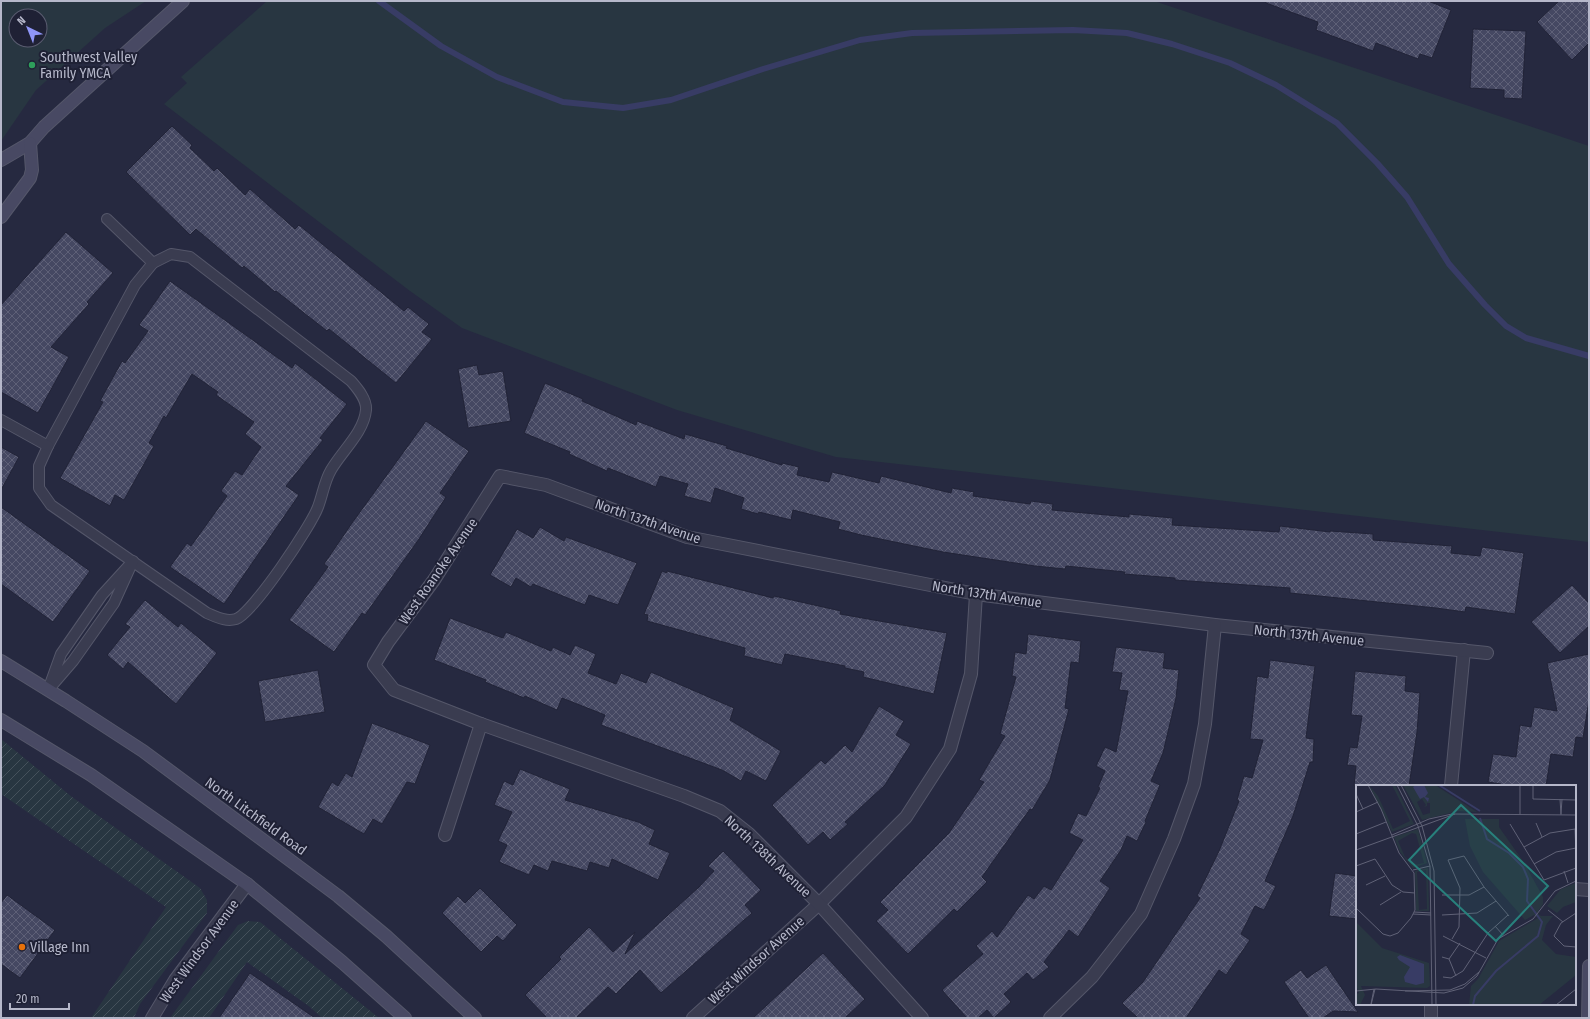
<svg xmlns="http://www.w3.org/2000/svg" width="1590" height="1019" font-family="'Fira Sans Condensed',sans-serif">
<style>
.green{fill:#283641;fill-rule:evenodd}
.garden{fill:url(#garden-furrows)}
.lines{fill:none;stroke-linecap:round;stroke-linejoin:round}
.stream{stroke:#383c65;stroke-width:6}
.building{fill:url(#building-cross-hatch);stroke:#212337}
.lane-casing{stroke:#55576a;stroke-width:12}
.street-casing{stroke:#55576a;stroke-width:14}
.secondary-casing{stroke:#55576a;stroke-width:14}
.lane{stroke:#3a3c50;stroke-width:10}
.street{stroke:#3a3c50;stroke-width:12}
.secondary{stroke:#484963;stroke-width:12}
.leisure-dot{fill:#2e9e5b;stroke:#1f2135;stroke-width:1.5}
.food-dot{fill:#e8710a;stroke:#1f2135;stroke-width:1.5}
.labels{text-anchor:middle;stroke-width:4;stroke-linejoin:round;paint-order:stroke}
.poi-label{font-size:14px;fill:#b6b8ca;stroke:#1f2135;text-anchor:start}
.street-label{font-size:14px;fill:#b6b8ca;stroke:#1f2135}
.inset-river{fill:none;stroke:#383c65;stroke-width:2}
.inset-road{fill:none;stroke:#606277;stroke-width:1}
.view{fill:#28807c;fill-opacity:0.15;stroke:#28807c;stroke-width:2}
.inset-edge{fill:none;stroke:#b6b8ca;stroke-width:2}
</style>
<defs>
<pattern id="garden-furrows" width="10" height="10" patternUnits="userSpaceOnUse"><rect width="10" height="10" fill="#283641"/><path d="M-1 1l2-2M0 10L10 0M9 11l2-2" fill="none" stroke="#45515b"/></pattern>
<pattern id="building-cross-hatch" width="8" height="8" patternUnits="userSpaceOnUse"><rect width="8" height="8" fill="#454862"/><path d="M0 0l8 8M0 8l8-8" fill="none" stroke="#5e6077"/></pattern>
</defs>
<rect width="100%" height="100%" fill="#262940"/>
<g class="green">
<path d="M1 1H146L105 28 36 90 1 141ZM16 16H40V40H16Z"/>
<path d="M267 1H1154L1589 146V542L836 457 677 410 462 328 410 291 164 104 187 83 181 77Z"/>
</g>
<g class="garden">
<path d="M1 739 72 797 200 888 207 900V913L140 1004 134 1018H91L166 907 1 794Z"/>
<path d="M248 921 260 922 379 1018H322L310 1007 247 962 209 1018H170L238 925Z"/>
</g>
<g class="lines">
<path class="stream" d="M379 1 441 46 497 77 563 102 623 108 671 100 763 69 860 40 912 33 1073 30 1127 33 1172 44 1230 63 1276 85 1337 123 1377 163 1407 197 1449 264 1485 305 1506 326 1526 338 1589 356"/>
</g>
<g class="building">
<path d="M1266 1H1428L1451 10 1432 58 1420 54 1418 59 1376 43 1373 51 1316 30 1318 22 1266 3Z"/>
<path d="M1559 1H1589V43L1572 60 1537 22Z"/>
<path d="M1473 29 1526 31 1522 99 1504 98V90L1470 88Z"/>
<path d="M172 126 192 145 190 148 214 171 217 168 245 195 250 189 295 229 299 225 404 311 408 307 429 324 422 332 432 339 396 383 329 329 327 331 276 291 275 292 244 266 242 268 196 229 190 235 126 172Z"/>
<path d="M66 232 113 273 87 302 89 304 51 347 69 357 38 413 1 392V305Z"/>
<path d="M170 281 292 368 295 363 347 404 320 438 323 440 286 486 299 495 224 604 170 567 187 543 191 546 227 496 221 491 235 471 242 475 261 447 245 434 254 422 216 395 218 392 192 374 166 418 164 416 149 443 154 446 124 500 115 495 110 506 60 478 103 402 100 401 122 361 125 363 148 331 139 325Z"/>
<path d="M477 365 479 375 503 371 511 421 468 428 458 369Z"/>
<path d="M545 383 583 399 582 401 636 425 637 421 684 439 685 434 727 446 726 448 782 465V463L799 467 797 475 829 482 832 472 879 483 881 476 951 493 952 488 974 492 973 496 1030 504 1031 501 1053 504 1052 510 1129 517V514L1173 518 1172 525 1279 532 1280 526 1330 532V531L1373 534V540L1452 546 1451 553 1480 556 1482 547 1524 553 1515 614 1466 607 1465 612 1436 608 1290 593V588L1175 580V578L1124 574 1125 572 1066 566 1065 569 1035 566 943 552 861 535 838 529 840 522 793 510 791 520 759 512 758 514 741 509 744 498 715 488 711 503 684 496 688 484 660 476 656 487 608 468 607 471 569 454 570 452 524 433Z"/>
<path d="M426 421 469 451 440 493 446 497 419 539 365 615 362 613 334 652 289 620 328 567 324 564 352 523Z"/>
<path d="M1 447 19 457 1 490Z"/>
<path d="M1 507 90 571 53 622 1 584Z"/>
<path d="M540 527 564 541 566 537 637 563 618 605 589 595 585 605 533 584 531 587 516 578 511 587 490 575 517 529 533 538Z"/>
<path d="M662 571 667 573V571L773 598 774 596 841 611 840 614 947 633 934 694 863 677 864 672 845 668V666L785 654 782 665 744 656 745 648 647 621 648 615 644 614Z"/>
<path d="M1572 585 1589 603V626L1560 653 1531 622Z"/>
<path d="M145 600 178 627 181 623 217 653 176 704 128 662 123 669 107 655 130 627 125 624Z"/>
<path d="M450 618 503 638 506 632 551 651 553 647 570 655 575 645 596 654 588 673 616 684 621 673 646 683 651 672 734 708 730 720 781 751 766 781 746 771 741 781 722 770 601 725 605 715 562 698 557 710 525 696 524 698 485 682 486 680 434 660Z"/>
<path d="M1028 634 1081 641 1079 663 1071 662 1065 708 1069 709 1050 780 1032 810 1030 809 982 877 987 882 957 912 954 909 908 954 876 921 888 910 880 902 949 833 984 782 979 780 1005 736 1000 734 1016 677 1012 676 1015 652 1026 654Z"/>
<path d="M1116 647 1165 653 1163 668 1179 670 1176 698 1163 753 1151 781 1160 785 1145 821 1146 822 1137 841 1127 836 1121 850 1100 881 1110 888 1078 937 1069 930 1044 962 1049 967 1033 980 1027 973 1004 994 1011 1002 994 1018 987 1010 978 1018H967L942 990 983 954 976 946 992 931 997 937 1028 895 1034 899 1044 886 1051 890 1083 840 1069 833 1078 813 1086 816 1100 788 1098 787 1105 771 1096 766 1105 747 1116 752 1128 691 1119 690 1122 673 1112 672Z"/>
<path d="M1589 654V700L1583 738 1576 737 1573 757 1551 754 1546 786H1501V784L1488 782 1493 754 1516 757 1520 725 1531 727 1534 707 1557 711 1547 663Z"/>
<path d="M1270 660 1315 666 1306 738 1314 739 1313 762H1310L1293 816 1265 881 1276 886 1264 910 1255 906 1241 934 1250 940 1226 975 1219 970 1186 1018H1138L1122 1003 1143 982 1200 898 1197 896 1219 851 1239 801 1237 800 1244 776 1252 778 1263 740 1250 739 1257 676 1268 678Z"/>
<path d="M318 670 325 712 265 722 258 681Z"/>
<path d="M1355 671 1406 676 1405 691 1420 693 1417 732 1409 786H1354L1356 766 1347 765 1350 747 1357 748 1362 716 1351 715Z"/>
<path d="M879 706 904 721 896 735 911 744 885 785 845 822 848 824 830 840 823 832 808 845 772 805 821 760 825 764 845 745 852 752Z"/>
<path d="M372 723 430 745 415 784 407 782 382 824 373 819 364 834 318 807 332 782 338 786 346 773 352 777Z"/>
<path d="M520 769 570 789 565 800 638 822 655 830 649 844 670 853 658 880 612 859 609 868 590 862 587 871 552 861 548 871 534 865 529 875 499 862 507 845 498 841 512 812 494 805 504 781 513 785Z"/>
<path d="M723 851 761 890 745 905 752 913 661 993 640 970 616 994 608 987 576 1018H547L525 995 561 959 559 957 589 927 613 952 635 932 625 954 699 887 714 871 708 866Z"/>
<path d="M1335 873 1357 876V919L1329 916Z"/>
<path d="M480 888 517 925 503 941 497 936 481 952 442 913 458 896 465 903Z"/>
<path d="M7 895 55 930 20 978 1 964V903Z"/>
<path d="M823 953 865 999 845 1018H753Z"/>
<path d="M1326 965 1358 1012 1333 1011 1323 1018H1309L1284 982 1301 970 1307 978Z"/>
<path d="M250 973 315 1018H219Z"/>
</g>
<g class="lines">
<g class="lane-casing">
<g id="lane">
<path d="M107 219 153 263"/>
<path d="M171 254 190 257 351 381C357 388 367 399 366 410 364 432 342 451 331 470 324 482 323 494 318 507 311 526 253 613 236 619 226 622 217 617 207 613L51 505 39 488V466L48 446 135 285 153 263Z"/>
<path d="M1 420 48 446"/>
<path d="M133 561 114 603 73 661 48 690 61 654 102 595Z"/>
</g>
</g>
<g class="street-casing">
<g id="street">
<path d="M1451 786 1464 650"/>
<path d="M445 835 481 724"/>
<path d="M1575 889 1589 890"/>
<path d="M1431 1004V1018"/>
<path d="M152 1018 175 980 247 884"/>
<path d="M693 1018 819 904 906 817 950 749 971 674 976 594"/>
<path d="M922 1018 819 904 749 834 720 811 684 796 481 724 394 690 374 665 388 642 434 580 500 476 546 485 687 537 976 594 1215 625 1487 653"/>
<path d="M1050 1018 1092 977 1141 914 1174 839 1194 784 1205 724 1215 625"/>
</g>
</g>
<g class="secondary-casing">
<g id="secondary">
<path d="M1 160 30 143 44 127 183 1"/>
<path d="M1 217 30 178 32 170 30 143"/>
<path d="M1 661 66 701 143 751 338 896 386 936 475 1018"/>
<path d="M1 720 91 775 247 884 342 962 405 1018"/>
<path d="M1588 1018 1589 966"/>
</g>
</g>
<use href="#lane" class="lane"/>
<use href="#street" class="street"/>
<use href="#secondary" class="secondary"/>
</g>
<circle class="leisure-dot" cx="32" cy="65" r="4"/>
<circle class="food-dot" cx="22" cy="947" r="4"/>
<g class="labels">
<g class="poi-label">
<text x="40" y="62">Southwest Valley<tspan x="40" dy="16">Family YMCA</tspan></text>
<text x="30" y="952">Village Inn</text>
</g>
<g class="street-label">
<text transform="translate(648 521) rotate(19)" y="5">North 137th Avenue</text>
<text transform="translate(438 571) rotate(-55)" y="5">West Roanoke Avenue</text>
<text transform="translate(987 594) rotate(9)" y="5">North 137th Avenue</text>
<text transform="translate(1309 635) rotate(6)" y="5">North 137th Avenue</text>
<text transform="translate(256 816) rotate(36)" y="5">North Litchfield Road</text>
<text transform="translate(768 856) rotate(43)" y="5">North 138th Avenue</text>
<text transform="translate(199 951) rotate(-54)" y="5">West Windsor Avenue</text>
<text transform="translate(756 960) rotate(-42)" y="5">West Windsor Avenue</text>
</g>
</g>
<g transform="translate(1356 785)">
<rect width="220" height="220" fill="#262940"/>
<path d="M47 0H79L121 27 102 26 66 35ZM66 14 70 20 68 22 71 21V18H74V28L67 30 61 17ZM109 34H143V42L167 76 187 112V119L181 128 185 131H197L190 140 186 155 200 169 220 172V190L183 220H113L115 201 122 194 143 156 182 133 178 130 169 135 127 87 114 61ZM220 98V117L207 122 201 128 191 121 205 104ZM0 137 26 163 73 178 74 201 71 203 5 201 9 210 4 220H0V209L3 208 0 200Z" fill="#283641" fill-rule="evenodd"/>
<path d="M13 0 22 11 37 44 54 36 36 0H39L58 39 36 47ZM62 44 71 78 57 83 44 67 38 52ZM56 48 60 49 68 78 58 80 49 72 42 56ZM72 83 73 126H60L59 86ZM70 85 71 124 63 125 61 87Z" fill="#283641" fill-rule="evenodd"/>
<path d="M60 0H68L72 8 69 12 73 13 72 17 68 12 64 14 57 2ZM44 170 68 179V198L60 200 49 197 48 192 54 182 43 175 41 172Z" fill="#383c65"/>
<path class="inset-river" d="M83 0 124 26M117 220 119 211 140 186 182 151 186 137 171 116 172 94 167 82 153 68 131 54 124 33"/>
<path class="inset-road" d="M41 0 62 41 74 81 76 220M45 0 66 41 78 86 80 220M177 0V14L220 15M0 9 7 24M204 14 205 30M0 27 22 17M205 29 206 14M164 30V0M180 38 186 52M154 39 188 95 220 83M0 49 30 37M36 50 73 34 96 29 220 30M168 62 194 48 219 44 220 69M0 65 99 29M178 79 200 67 220 63M0 81 19 74 36 100 47 107 59 108M57 85 74 81M208 86 212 98M10 100 29 91M86 110H113L128 102M24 120 45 107M0 123 27 149 34 151 42 148 55 133 59 125 58 88 43 68 25 24 12 0M192 125 207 137M58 127 75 128M220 128 205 138 198 151 208 161 220 162M57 129 75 130M86 130 121 128 140 116M139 141 147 150M87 151 130 173M96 154 103 142 104 103 92 75 108 71 128 102 153 131M86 172 93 174 100 191M93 174 104 158M87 192 95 193 107 186 132 148 152 130M0 206 20 204 88 208 107 203 121 191 142 154 177 134 199 106 220 96M49 206 94 205 109 199 123 187M15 219 18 204M15 220 19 204M200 220 220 204"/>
<path class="view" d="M105 20 192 101 140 156 53 75Z"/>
<rect width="220" height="220" class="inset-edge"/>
</g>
<rect width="1590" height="1019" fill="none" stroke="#b6b8ca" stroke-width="4"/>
<g transform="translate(28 28) rotate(317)"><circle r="19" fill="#1f2135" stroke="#5b5d71"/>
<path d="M0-3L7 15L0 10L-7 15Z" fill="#8f96f7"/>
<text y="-6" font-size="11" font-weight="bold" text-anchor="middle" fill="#b6b8ca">N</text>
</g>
<path d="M10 1003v6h59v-6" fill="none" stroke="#b6b8ca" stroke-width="2"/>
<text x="16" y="1003" font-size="12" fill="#b6b8ca" stroke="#1f2135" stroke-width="3" paint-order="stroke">20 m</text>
</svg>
